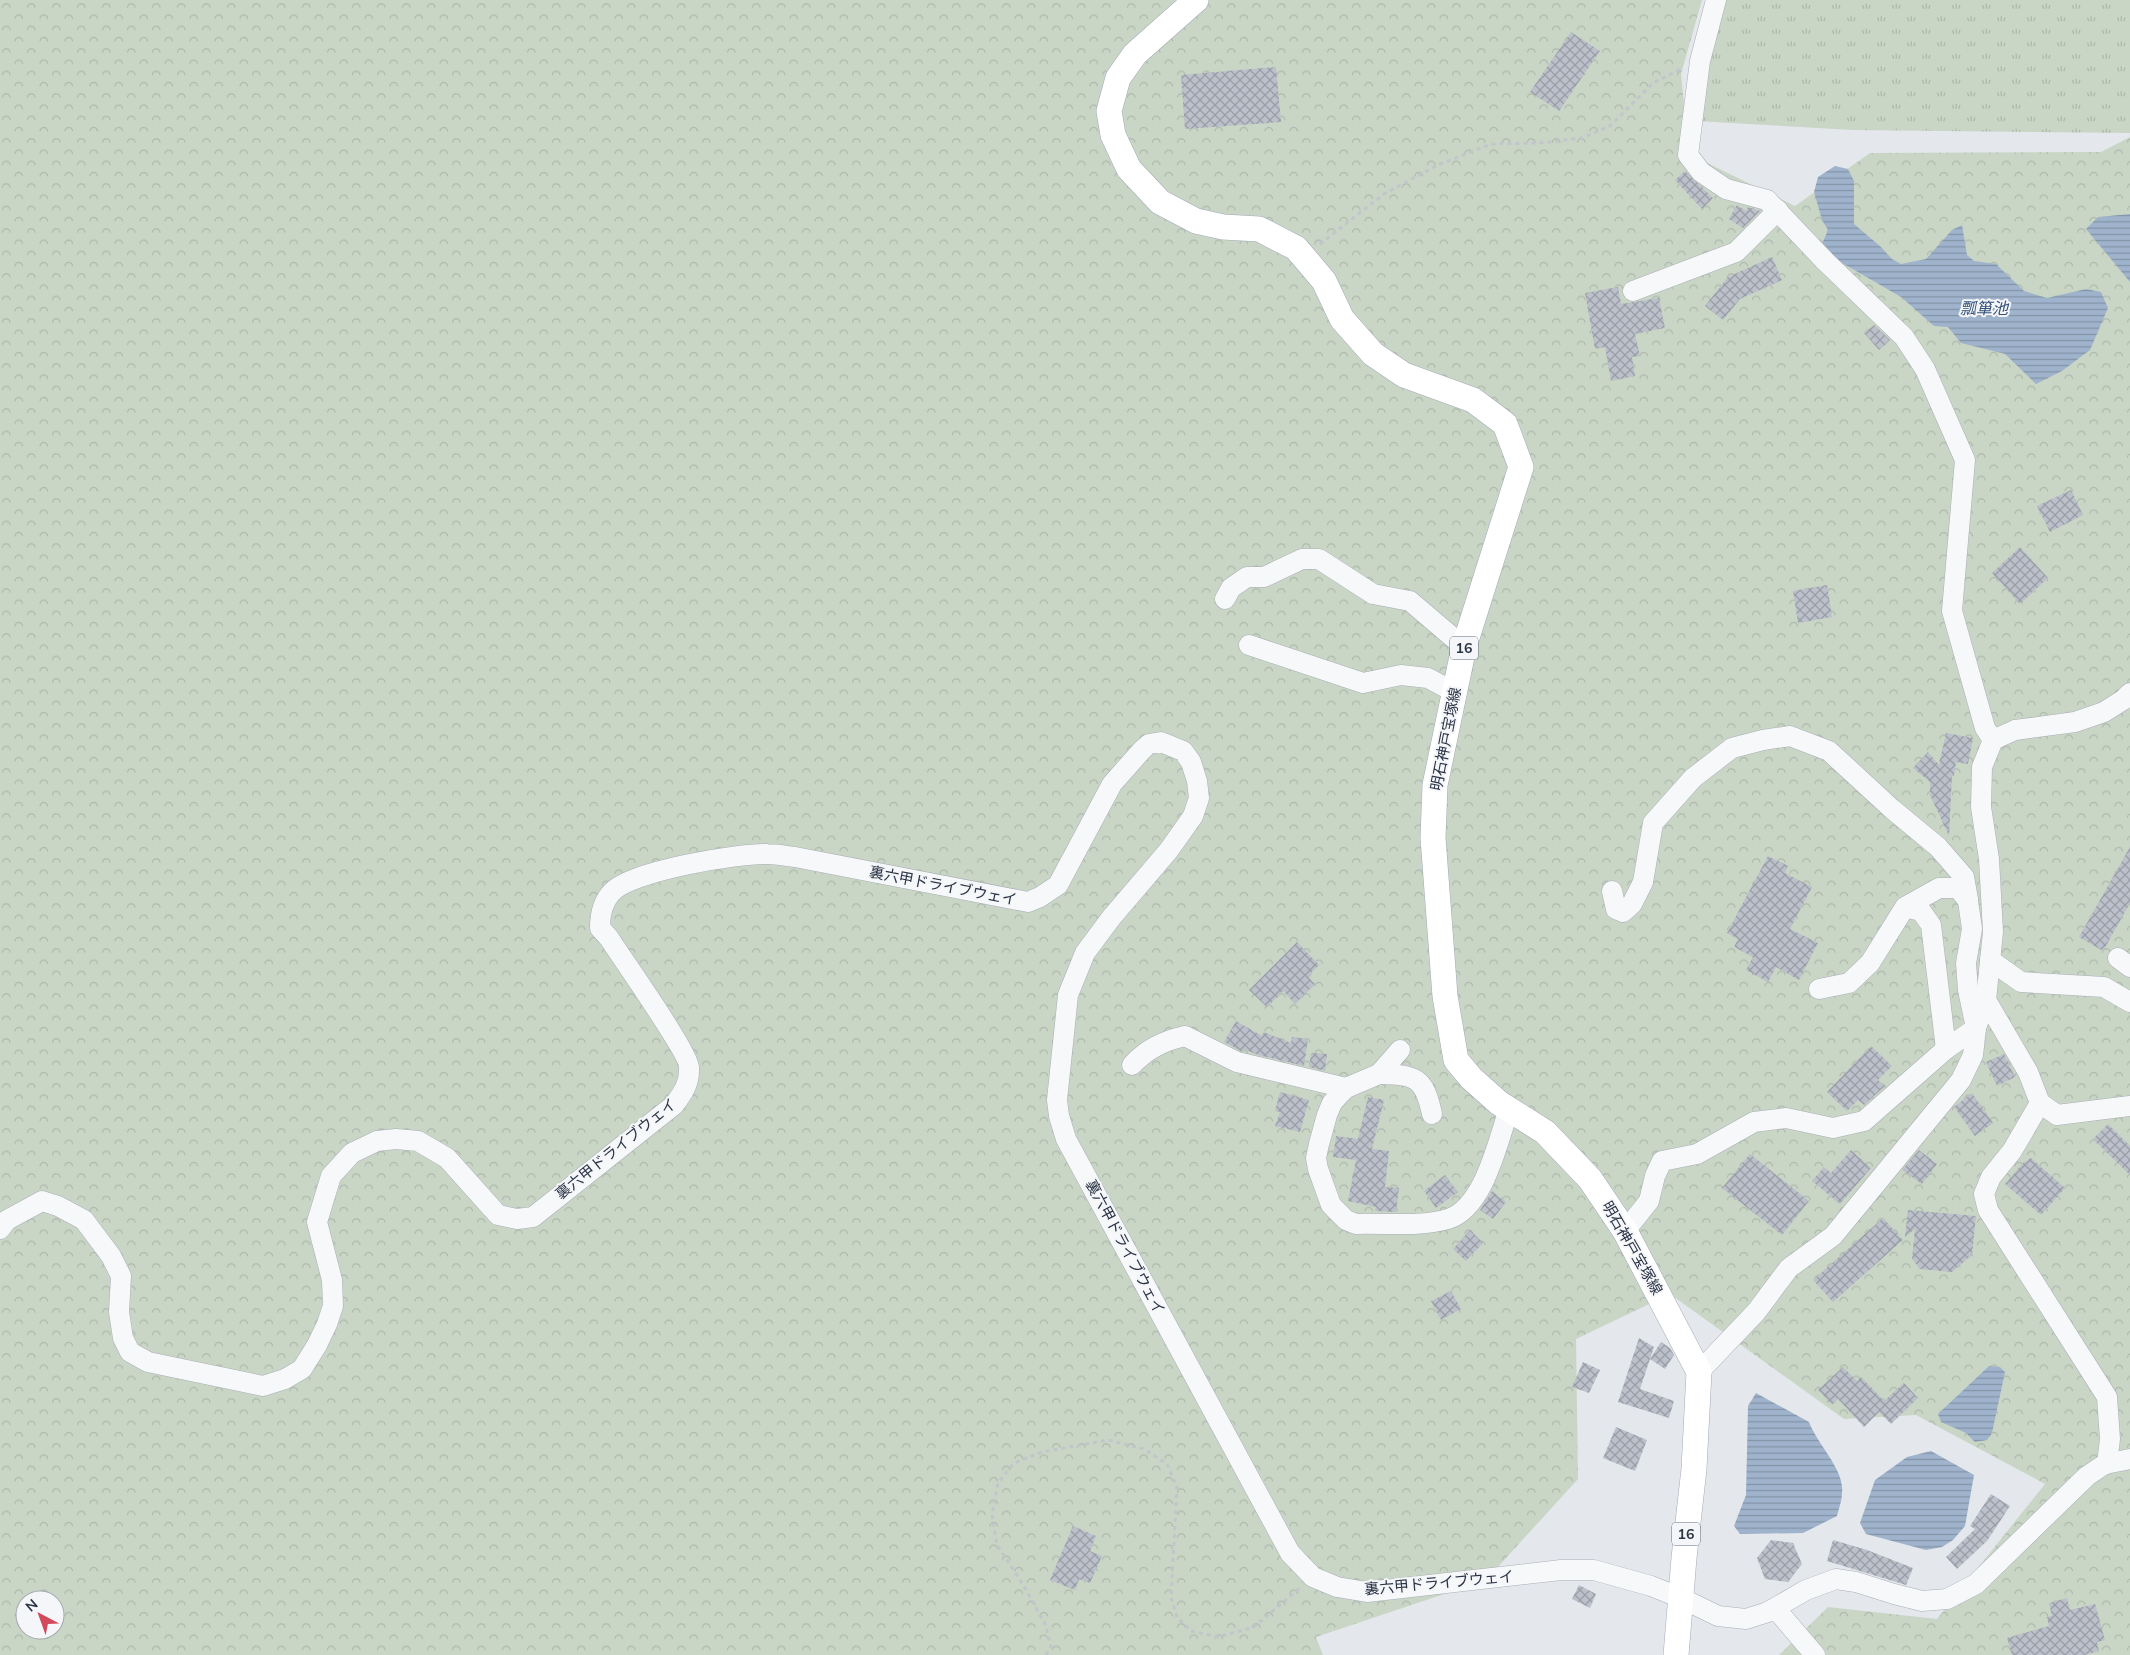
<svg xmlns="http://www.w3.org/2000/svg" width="2130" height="1655" font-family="Mulish,'Noto Sans JP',sans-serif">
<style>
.grass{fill:url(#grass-tufts)}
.forest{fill:url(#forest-crowns);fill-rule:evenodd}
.water{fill:url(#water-rules)}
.building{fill:url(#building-cross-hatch)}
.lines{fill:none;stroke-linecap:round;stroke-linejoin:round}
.minor-casing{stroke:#a9aeb7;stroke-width:21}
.major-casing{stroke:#a3abb8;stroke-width:26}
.path{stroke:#c2c5cb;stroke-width:3;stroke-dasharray:4 4;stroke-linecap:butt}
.minor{stroke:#f7f8fa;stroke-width:20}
.major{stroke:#fff;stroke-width:25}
.labels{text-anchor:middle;stroke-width:4;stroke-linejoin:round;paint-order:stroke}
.shield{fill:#f4f6f9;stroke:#676e7b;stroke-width:1}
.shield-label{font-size:14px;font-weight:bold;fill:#2b3445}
.street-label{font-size:15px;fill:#2b3445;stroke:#f4f6f9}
.water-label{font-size:16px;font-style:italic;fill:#34527a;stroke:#f4f6f9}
</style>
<defs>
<pattern id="grass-tufts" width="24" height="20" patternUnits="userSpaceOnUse" patternTransform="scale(1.25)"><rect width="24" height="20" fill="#c9d6c5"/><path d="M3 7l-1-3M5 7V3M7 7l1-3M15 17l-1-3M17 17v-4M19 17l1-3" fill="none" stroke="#adb8ab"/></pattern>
<pattern id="forest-crowns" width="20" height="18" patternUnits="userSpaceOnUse" patternTransform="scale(1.25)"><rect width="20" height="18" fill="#c9d6c5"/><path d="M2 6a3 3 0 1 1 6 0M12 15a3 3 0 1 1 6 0" fill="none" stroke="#adb8ab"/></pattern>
<pattern id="water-rules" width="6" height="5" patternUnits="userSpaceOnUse" patternTransform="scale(1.25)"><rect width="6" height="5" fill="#9fb4cc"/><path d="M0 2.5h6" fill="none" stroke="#8293a7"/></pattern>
<pattern id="building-cross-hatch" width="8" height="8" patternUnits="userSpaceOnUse" patternTransform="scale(1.25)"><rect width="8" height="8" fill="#bbc0ca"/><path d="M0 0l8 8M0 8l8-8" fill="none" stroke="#989da6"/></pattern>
</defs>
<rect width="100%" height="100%" fill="#e4e7ec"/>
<path class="grass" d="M1725 0H2130V133L1853 130 1696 121 1708 61Z"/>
<path class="forest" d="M0 0H1702L1681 74 1689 154 1795 206 1870 153 2101 152 2130 137V1655H1779L1828 1607 1937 1619 2045 1484 1916 1415 1844 1419 1670 1294 1576 1339 1578 1479 1486 1580 1316 1637 1323 1655H0ZM25 1600H55V1630H25Z"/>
<g class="water">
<path d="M1835 166 1848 169 1854 181V224L1881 247 1892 259 1901 264 1926 259 1952 230 1962 225 1967 255 1974 261 1996 264 2024 291 2047 298 2086 289 2101 292 2108 308 2090 350 2062 371 2036 384 2005 354 1961 343 1948 327 1934 326 1901 297 1837 260 1822 244 1828 230 1822 220 1814 192 1818 177Z"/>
<path d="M2130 214V282L2086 229 2098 217Z"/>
<path d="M1989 1366 2000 1367 2005 1372 1992 1433 1987 1440 1975 1442 1966 1433 1941 1422 1938 1414Z"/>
<path d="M1756 1393 1809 1422C1817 1444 1845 1470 1842 1493 1842 1500 1839 1508 1837 1516L1803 1533 1740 1534 1734 1526 1746 1495 1748 1406Z"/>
<path d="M1931 1451 1974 1475 1965 1526 1953 1540 1942 1547 1926 1550 1866 1534 1860 1523 1875 1480 1907 1457Z"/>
</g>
<g class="building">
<path d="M1571 32 1600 51 1559 111 1530 92Z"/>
<path d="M1276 67 1281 122 1185 129 1181 75Z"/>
<path d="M1685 171 1713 198 1702 209 1675 180Z"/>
<path d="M1737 205 1746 211 1748 207 1760 211 1743 228 1729 219Z"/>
<path d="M1772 257 1782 280 1740 299 1723 320 1705 306 1728 277Z"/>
<path d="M1618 287 1621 304 1659 298 1665 328 1635 334 1640 356 1632 357 1635 376 1611 381 1605 347 1595 349 1585 293Z"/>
<path d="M1874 325 1890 340 1879 350 1864 333Z"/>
<path d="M2071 490 2083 515 2050 532 2037 506Z"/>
<path d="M2020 547 2048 578 2020 604 1992 573Z"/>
<path d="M1827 585 1832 617 1798 623 1793 591Z"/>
<path d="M1946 733 1973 738 1968 764 1956 762 1954 776H1952L1949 836 1930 795V782L1913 768 1928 752 1939 765Z"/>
<path d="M2130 847V903L2103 951 2079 937Z"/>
<path d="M1768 856 1788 866 1785 873 1812 887 1790 929 1818 943 1799 980 1776 967 1768 982 1746 970 1753 957 1734 947 1738 939 1727 933Z"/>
<path d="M1297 942 1319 965 1311 973 1312 974 1309 978 1315 984 1295 1004 1283 991 1267 1007 1249 990Z"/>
<path d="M1236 1021 1262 1036 1264 1032 1291 1043 1292 1037 1308 1039 1304 1066 1258 1055 1244 1049 1241 1051 1224 1042Z"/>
<path d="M1871 1046 1892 1066 1878 1080 1885 1086 1864 1105 1858 1100 1847 1111 1827 1092Z"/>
<path d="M1311 1053 1327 1054 1325 1071 1309 1067Z"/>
<path d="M2004 1054 2015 1077 1997 1086 1986 1062Z"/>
<path d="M1280 1092 1309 1100 1300 1132 1275 1126 1280 1112 1275 1111Z"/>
<path d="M1972 1093 1993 1123 1975 1136 1954 1107Z"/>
<path d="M1368 1097 1384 1100 1372 1149 1389 1151 1385 1187 1399 1188 1396 1212 1375 1211 1376 1207 1348 1201 1356 1160 1333 1157 1336 1136 1358 1139Z"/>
<path d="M2108 1124 2130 1146V1175L2093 1139Z"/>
<path d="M1851 1150 1871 1168 1840 1204 1812 1181 1824 1167 1831 1173Z"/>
<path d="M1919 1150 1937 1164 1922 1184 1902 1170Z"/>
<path d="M1750 1154 1809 1201 1782 1235 1722 1188Z"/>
<path d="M2031 1158 2065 1188 2041 1215 2005 1184 2023 1163Z"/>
<path d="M1445 1175 1458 1192 1436 1208 1424 1191Z"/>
<path d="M1492 1191 1506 1202 1493 1219 1480 1210Z"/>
<path d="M1908 1210 1976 1216 1972 1255 1952 1272 1920 1269 1912 1259 1915 1229 1905 1237Z"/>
<path d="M1883 1218 1903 1240 1833 1302 1813 1280Z"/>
<path d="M1470 1230 1483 1243 1466 1261 1453 1249Z"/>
<path d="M1451 1291 1461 1309 1441 1320 1431 1301Z"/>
<path d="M1639 1338 1654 1347 1640 1389 1674 1401 1669 1418 1618 1402Z"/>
<path d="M1661 1342 1670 1348 1674 1355 1665 1369 1650 1359Z"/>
<path d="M1583 1362 1600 1370 1589 1393 1572 1387Z"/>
<path d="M1843 1367 1857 1381 1861 1377 1884 1401 1904 1383 1918 1398 1891 1424 1879 1412 1864 1427 1838 1399 1832 1405 1818 1390Z"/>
<path d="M1616 1427 1647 1440 1635 1471 1603 1458Z"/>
<path d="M1991 1494 2010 1506 1987 1541 1957 1569 1946 1557 1975 1529 1970 1526Z"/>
<path d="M1073 1526 1096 1536 1090 1551 1102 1556 1090 1583 1079 1579 1075 1590 1050 1580Z"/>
<path d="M1771 1540 1793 1543 1802 1564 1788 1582 1765 1579 1757 1558Z"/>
<path d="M1833 1540 1867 1550 1913 1568 1906 1585 1827 1561Z"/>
<path d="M1579 1585 1596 1594 1590 1608 1572 1599Z"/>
<path d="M2067 1598 2070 1610 2095 1604 2105 1640 2097 1642 2099 1651 2085 1655H2012L2007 1638 2049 1626 2047 1617 2052 1616 2049 1603Z"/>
</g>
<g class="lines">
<g class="minor-casing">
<g id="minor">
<path d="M1716 0 1700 61 1688 155 1701 172 1726 189 1767 200 1825 261 1904 337 1925 369 1965 460 1952 611 1985 728 1993 740"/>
<path d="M1633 291 1736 252 1778 210"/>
<path d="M1225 599 1231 588 1247 577H1264L1302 559H1319L1373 594 1410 601 1464 647"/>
<path d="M1249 645 1363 683 1401 675 1428 678 1454 692"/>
<path d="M1612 891 1616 909 1623 912 1632 904 1643 882 1653 823 1693 778 1732 748 1763 740 1790 736 1829 751 1892 809 1938 847 1964 877 1968 899"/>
<path d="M1905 907 1921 911 1931 925 1946 1049"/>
<path d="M2118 958 2130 967"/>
<path d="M1990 960 2021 982 2104 987 2130 1002"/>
<path d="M1986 1000 2028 1072 2040 1103 2057 1115 2130 1106"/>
<path d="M1400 1050 1379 1074 1346 1088 1339 1095 1332 1103 1327 1115 1319 1144 1316 1158 1318 1169 1331 1205 1346 1220 1356 1224C1384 1223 1422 1227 1448 1219 1484 1208 1498 1141 1509 1109"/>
<path d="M1132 1065C1147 1049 1163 1041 1185 1036L1237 1062 1346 1088"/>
<path d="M1379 1074C1415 1075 1424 1076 1432 1114"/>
<path d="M2040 1103 2012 1151 1991 1177 1984 1194 1988 1210 2107 1397 2110 1439 2107 1464"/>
<path d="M0 1229 7 1220 42 1201 58 1206 84 1220 111 1256 121 1276 119 1312 123 1338 130 1352 148 1362 263 1386 285 1379 302 1369 317 1345 327 1324 333 1306 332 1280 317 1222 331 1176 352 1153 377 1141 396 1139 418 1141 447 1158 498 1215 517 1219 533 1217 674 1105C683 1093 690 1083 689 1067 689 1053 621 957 609 938L600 928C600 915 602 902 612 892 631 871 738 853 768 854 777 854 786 856 795 857L1028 902 1040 897 1058 885 1112 784 1142 750 1149 744 1161 742 1183 751 1191 762 1197 781 1199 798 1193 816 1169 850 1111 918 1085 953 1068 995 1057 1100 1059 1116 1066 1139 1290 1553 1313 1577 1337 1587 1367 1592 1561 1570H1594L1651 1586 1681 1598 1718 1616 1746 1619 1768 1612 1806 1590 1836 1579 1856 1582 1894 1594 1922 1601 1947 1599 1976 1584 2087 1476 2105 1464 2130 1459"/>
<path d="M1625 1231 1649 1201 1655 1176 1662 1161 1697 1154 1754 1122 1786 1118 1833 1128 1864 1121 1946 1049 1976 1028 1968 990 1966 963 1972 929 1968 901 1958 888H1939L1905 907 1870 963 1849 983 1819 989"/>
<path d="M1699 1372 1756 1312 1789 1268 1833 1236 1961 1080 1973 1055 1976 1028 1986 1000 1993 932 1989 859 1981 807 1982 767 1993 740 2015 730 2075 722 2104 712 2123 700 2130 693"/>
<path d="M1775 1608 1815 1655"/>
</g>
</g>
<g class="major-casing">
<path id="major" d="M1196 0 1135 54 1118 78 1109 111 1113 135 1129 169 1160 202 1196 221 1223 227 1259 229 1296 248 1324 281 1342 319 1373 354 1404 375 1473 400 1505 424 1521 467 1464 647 1435 785 1433 838 1445 996 1456 1060 1471 1078 1499 1103 1545 1132 1590 1179 1625 1231 1699 1372 1694 1469 1684 1558 1676 1655"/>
</g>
<g class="path">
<path d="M1320 244 1384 194 1438 165 1491 144 1540 143 1582 138 1610 126 1653 83 1681 69"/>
<path d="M1046 1655 1051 1646 1045 1624 1024 1586 997 1545 992 1515 998 1483 1014 1463 1042 1452 1108 1440 1144 1449 1167 1464 1177 1487 1171 1597 1177 1617 1191 1631 1218 1637 1254 1627 1300 1588"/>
</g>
<use href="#minor" class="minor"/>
<use href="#major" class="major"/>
</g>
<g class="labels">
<g class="shield">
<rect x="1450" y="636.5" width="28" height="23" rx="4"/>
<rect x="1672" y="1522.5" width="28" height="23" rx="4"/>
</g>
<g class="shield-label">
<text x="1464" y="653">16</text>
<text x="1686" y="1539">16</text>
</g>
<g class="street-label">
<text transform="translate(1446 739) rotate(-79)" y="5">明石神戸宝塚線</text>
<text transform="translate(943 886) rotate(11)" y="5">裏六甲ドライブウェイ</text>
<text transform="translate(616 1149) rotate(-39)" y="5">裏六甲ドライブウェイ</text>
<text transform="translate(1125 1247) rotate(62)" y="5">裏六甲ドライブウェイ</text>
<text transform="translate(1632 1248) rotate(60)" y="5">明石神戸宝塚線</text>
<text transform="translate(1439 1583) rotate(-5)" y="5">裏六甲ドライブウェイ</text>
</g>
<g class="water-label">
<text x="1984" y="314">瓢箪池</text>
</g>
</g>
<g transform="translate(40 1615) rotate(319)"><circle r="24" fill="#f4f6f9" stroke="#a4a8b1"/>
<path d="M0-4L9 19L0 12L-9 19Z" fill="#d1495b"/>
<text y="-8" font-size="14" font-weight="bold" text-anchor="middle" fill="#2b3445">N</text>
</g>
</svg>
